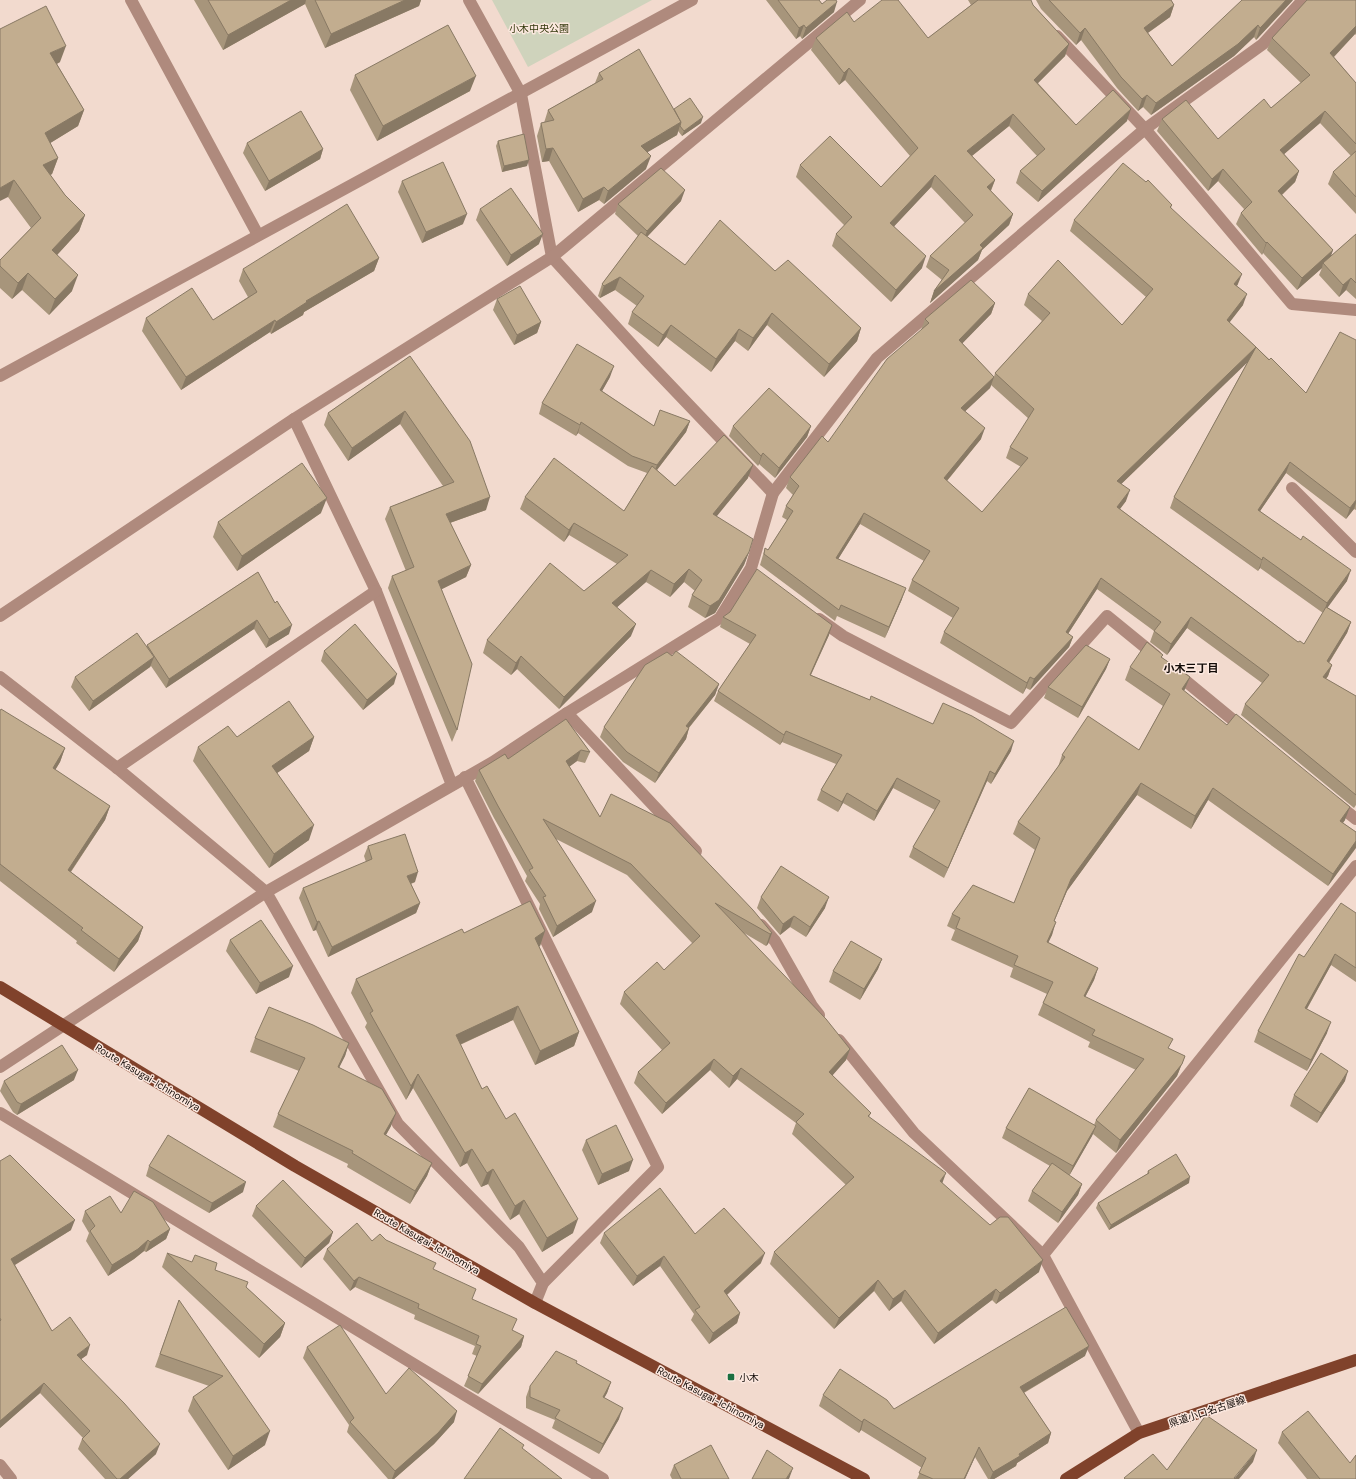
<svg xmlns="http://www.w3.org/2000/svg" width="1356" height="1479" font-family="'DM Sans','Noto Sans JP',sans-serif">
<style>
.green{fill:#cfd3bc}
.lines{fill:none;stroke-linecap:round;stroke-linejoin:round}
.minor{stroke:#af8a7d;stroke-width:12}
.major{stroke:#80422b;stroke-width:12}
.wall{fill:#a7957b;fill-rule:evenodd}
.shaded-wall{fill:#887964}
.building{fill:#c2ad8f;stroke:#887964}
.poi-dot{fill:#1b6f41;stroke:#fce8df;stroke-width:1.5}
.labels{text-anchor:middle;stroke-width:3;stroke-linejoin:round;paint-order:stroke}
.park-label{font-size:10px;fill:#31360a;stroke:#fce8df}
.street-label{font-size:10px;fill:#120b07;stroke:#fce8df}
.poi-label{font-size:10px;fill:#120b07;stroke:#fce8df;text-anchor:start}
.neighbourhood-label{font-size:11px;font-weight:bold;fill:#120b07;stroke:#fce8df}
</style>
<rect width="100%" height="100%" fill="#f2dace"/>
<path class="green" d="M492 0H652L528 67Z"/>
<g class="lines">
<g class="minor">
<path d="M131 0 258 235"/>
<path d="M469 0 521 94 552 257 645 359 773 493"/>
<path d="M1057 36 1145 129 1292 304 1356 310"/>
<path d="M0 376 692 0"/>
<path d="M294 419 376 591 452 785"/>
<path d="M1292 488 1356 552"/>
<path d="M0 616 294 419 552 257 860 0"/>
<path d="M819 619 843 636 1011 723 1107 616 1156 656"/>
<path d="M1176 673 1244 729"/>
<path d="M0 677 117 768 266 892 398 1124 519 1247 543 1283 535 1303"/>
<path d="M567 713 696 851"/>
<path d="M117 768 376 591"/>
<path d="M465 777 658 1167 543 1283"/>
<path d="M1336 803 1356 819"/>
<path d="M761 925 775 941 812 1006 819 1015"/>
<path d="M839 1040 914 1133 1043 1255 1139 1433"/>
<path d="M0 1067 266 892 493 762 567 713 720 618 751 568 773 493 877 358 1145 129 1263 44 1303 0"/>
<path d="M0 1113 603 1479"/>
<path d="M1043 1255 1356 866"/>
<path d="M0 1465 11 1479"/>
</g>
<g class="major">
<path d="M0 987 295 1166 535 1303 864 1479"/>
<path d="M1066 1479 1139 1433 1356 1360"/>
</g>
</g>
<g class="wall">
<path d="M194 0H421L419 6 325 48 305 4 223 50Z"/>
<path d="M766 0H819L822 4 834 12 802 39 800 36 796 39Z"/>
<path d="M968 0H1030L1033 5 1069 44 1065 56 1038 83 1076 125 1127 121 1038 202 1016 183 1020 171 1037 156 1009 126 972 156 995 180 991 191 1013 214 1009 225 982 250 978 260 930 303 934 291 942 280 926 267 930 256 965 223 931 187 894 226 922 268 891 302 832 246 836 234 845 226 796 177 800 165 881 187 910 156 845 80 839 85 811 50 816 38 854 22 928 38 971 5Z"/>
<path d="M1036 0H1171L1174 5 1170 17 1148 33 1172 66 1293 0 1258 38 1256 40 1254 37 1234 56 1151 115 1143 107 1138 111 1117 88 1081 40 1076 45 1041 9Z"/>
<path d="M1356 0V35L1355 34 1334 57 1356 83V214L1328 184 1333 172 1351 156 1320 123 1284 154 1299 171 1295 182 1282 195 1333 250 1330 257 1356 234V299L1346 290 1339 297 1319 275 1322 268 1297 290 1263 253 1262 255 1236 224 1241 213 1244 209 1218 181 1208 191 1157 131 1162 119 1218 139 1271 108 1301 83 1267 50 1272 38Z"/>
<path d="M0 29 60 62 57 64 84 110 78 126 50 143 58 158 52 174 50 175 65 195 85 215 79 231 57 255 72 291 49 315 22 290 12 299 0 288V260L31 228 8 197Z"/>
<path d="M599 73 701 123 682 136 678 131 677 135 647 152 646 169 604 204 599 200 578 212 549 161 542 162 537 136 541 123H544L548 110 595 83Z"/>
<path d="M355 75 470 91 377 141 350 90Z"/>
<path d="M498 141 527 166 502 172 496 146Z"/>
<path d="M247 143 323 149 320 159 265 191 243 153Z"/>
<path d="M402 181 463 224 422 243 398 192Z"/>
<path d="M681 201 647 237 685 265 775 271 861 328 857 341 824 377 767 325 748 351 735 341 711 372 666 337 658 347 628 324 632 312 637 306 615 290 600 298 598 296 602 284 638 236 615 214 618 204Z"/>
<path d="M1172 205 1171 208 1238 284 1237 286 1243 305 1229 322 1306 393 1356 340V510L1354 509 1346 519 1286 473 1260 511 1347 581 1327 607 1351 622 1347 633 1329 663 1332 665 1328 676 1326 679 1356 696V805L1354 808 1241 715 1245 704 1262 683 1187 628 1167 655 1150 642 1154 631 1097 589 1068 634 1073 637 1069 647 1030 690 1026 688 1023 694 940 643 944 632 953 618 908 591 912 580 924 561 860 524 838 559 902 599 885 638 837 616 835 621 760 565 765 548 768 550 787 520 782 517 786 506 793 495 786 488 790 477 828 442 921 330 925 319 995 303 991 314 962 343 994 377 995 373 1042 321 1024 305 1028 294 1122 325 1146 297 1070 231 1074 220ZM1248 361 1174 497 1170 508 1258 571 1260 568 1323 613 1304 644 1298 642 1120 509 1126 501 1121 484ZM991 385 1029 419 1010 447 1006 458 1021 467 982 512 947 481 981 439 965 411 990 388Z"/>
<path d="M480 209 539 244 507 266 476 220Z"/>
<path d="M379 258 374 271 304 312 303 315 271 334 270 332 181 390 142 331 146 318 213 320 248 297 239 281 243 269Z"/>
<path d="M497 299 541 322 537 333 514 345 493 310Z"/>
<path d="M410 356 486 510 450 523 471 565 466 577 442 589 457 730 452 742 388 588 392 576 406 571 385 519 390 507 443 486 400 424 348 461 324 425 328 413Z"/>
<path d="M610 377 602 391 654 426 690 421 686 432 657 470 675 486 748 478 716 516 749 552 744 565 715 613 705 618 688 607 692 595 695 591 684 582 670 597 646 582 617 607 631 636 559 709 517 669 511 675 483 653 487 640 584 591 617 564 569 535 564 542 520 509 525 497 624 511 647 473 628 466 578 433 576 436 539 414 542 403Z"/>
<path d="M733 426H811L807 437 775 478 759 464 758 466 729 436Z"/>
<path d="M321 513 237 571 213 537 218 522Z"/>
<path d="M258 572 289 634 266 648 254 629 166 688 151 666 150 667 89 711 71 687 75 677 147 647V645Z"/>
<path d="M723 617 829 635 811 675 870 700 933 724 1011 751 991 784 987 781 944 878 909 857 913 847 935 810 893 788 874 821 843 803 838 812 817 800 821 790 836 764 782 742 780 745 714 701 718 691 750 644 720 627Z"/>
<path d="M324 651 394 684 363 710 321 661Z"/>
<path d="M1163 655 1161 658 1190 677 1184 691 1345 820 1343 823 1356 832V846L1328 886 1208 800 1191 829 1137 795 1067 891 1054 921 1052 935 1048 942 1098 968 1094 980 1085 997 1169 1049 1185 1056 1177 1076 1116 1153 1093 1134 1069 1176 1082 1184 1078 1195 1058 1223 1028 1201 1032 1191 1050 1166 1002 1138 1006 1128 1094 1125 1096 1120 1136 1070 1088 1047 1090 1042 1038 1015 1043 1003 1047 994 1010 977 1013 968 951 940 955 930 947 926 952 914 1014 903 1035 850 1013 834 1018 822 1058 767 1062 755 1139 750 1163 706 1125 680 1130 667Z"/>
<path d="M672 656 719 684 715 695 689 728 686 739 655 783 623 762 600 737 604 727Z"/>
<path d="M1110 659 1106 669 1078 718 1044 698 1048 687Z"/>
<path d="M0 711 65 748 60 762 55 770 110 806 105 820 71 872 143 927 138 941 114 972 76 943 77 941 0 881Z"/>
<path d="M566 719 590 752 585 763 577 761 569 767 600 817 772 933 768 944 766 946 744 933 850 1049 846 1060 832 1075 871 1113 869 1117 1039 1272 996 1304 992 1300 934 1344 901 1301 889 1311 874 1291 834 1329 770 1264 774 1252 846 1185 792 1134 796 1123 737 1079 729 1088 710 1070 662 1114 634 1083 638 1072 662 1050 620 1004 624 992 664 970 693 944 627 875 556 839 592 912 553 937 539 909 540 904 525 881 527 876 494 818 475 781 479 770 508 759Z"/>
<path d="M237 737H314L309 751 277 773 309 840 269 868 193 761 198 747Z"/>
<path d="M368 846 415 882 411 884 420 903 416 913 328 957 316 930 313 931 299 898 303 888 366 862 364 856Z"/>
<path d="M761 897 825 908 806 937 790 927 780 935 757 908Z"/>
<path d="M1356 913V982L1331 965 1307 1009 1327 1033 1307 1071 1254 1042 1258 1031 1304 957Z"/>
<path d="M545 931 540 946H539L579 1032 574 1046 535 1065 513 1020 460 1045 482 1089 573 1233 542 1252 519 1214 510 1220 488 1184 481 1187 467 1163 460 1167 413 1088 406 1100 365 1027 367 1023 351 993 356 979 464 933Z"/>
<path d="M230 940 289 977 256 994 226 951Z"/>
<path d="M882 959 878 969 860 1000 829 982 833 971Z"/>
<path d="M255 1038 349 1043 345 1056 339 1067 391 1126 386 1135 432 1163 427 1176 410 1204 347 1167 348 1164 273 1127 278 1114 299 1071 250 1052Z"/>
<path d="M74 1080 17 1115 13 1112 0 1091 4 1081Z"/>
<path d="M1345 1081 1317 1123 1290 1106 1294 1095Z"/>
<path d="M586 1140 629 1171 598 1185 582 1150Z"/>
<path d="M0 1161 71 1230 15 1265 52 1331 87 1355 81 1359 156 1454 128 1479H105L78 1449 82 1439 83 1438 40 1393 0 1428Z"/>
<path d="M149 1166 243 1192 209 1213 146 1176Z"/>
<path d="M1148 1171 1189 1183 1109 1230 1096 1208 1098 1203 1147 1174Z"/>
<path d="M256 1206 333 1232 329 1243 301 1268 252 1216Z"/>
<path d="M85 1211 121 1213 170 1229 166 1239 146 1252 144 1251 134 1259 108 1276 86 1241 89 1233 82 1221Z"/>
<path d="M604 1233 695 1234 761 1263 727 1295 740 1313 737 1323 709 1344 691 1320 694 1314 660 1266 633 1286 600 1243Z"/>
<path d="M386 1240 433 1270 472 1299 513 1331 524 1336 521 1347 478 1394 464 1386 477 1356 472 1354 475 1346 414 1319 415 1315 355 1287 350 1291 323 1259 327 1249 372 1241Z"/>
<path d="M167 1253 246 1287 285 1323 280 1337 259 1358 162 1267Z"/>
<path d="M179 1300 265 1445 228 1470 188 1411 193 1397 209 1386 155 1367Z"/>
<path d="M307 1347 386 1394 454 1422 434 1444 394 1479H388L347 1432 349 1425 303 1358Z"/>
<path d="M1085 1356 1024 1393 1051 1433 1048 1443 1017 1463 1016 1466 994 1479H988L975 1457 965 1479H917L922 1468 861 1430 859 1433 819 1406 823 1395 894 1409Z"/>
<path d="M576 1363 611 1382 607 1393 604 1398 619 1419 599 1454 552 1428 555 1420 526 1408V1397L530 1386Z"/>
<path d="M1282 1432 1350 1463 1356 1479H1307L1278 1443Z"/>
<path d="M674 1465 729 1479H672L670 1475Z"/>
</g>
<g class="shaded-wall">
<path d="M291 0H306L305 4 223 50 228 35Z"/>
<path d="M405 0H421L419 6 325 48 331 34Z"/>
<path d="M1286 0H1293L1256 40 1260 28Z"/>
<path d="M837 2 834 12 802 39 806 28Z"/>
<path d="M1174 5 1170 17 1139 39 1144 28Z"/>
<path d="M804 25 800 36 796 39 799 28Z"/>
<path d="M1258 25 1254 37 1234 56 1151 115 1156 103Z"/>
<path d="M1356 26V32L1355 34 1326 65 1330 53Z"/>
<path d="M1085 28 1081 40 1076 45 1080 33Z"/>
<path d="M1069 44 1065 56 1030 91 1034 80Z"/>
<path d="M66 46 60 62 44 70 50 53Z"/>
<path d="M849 68 845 80 839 85 844 73Z"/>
<path d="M476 76 470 91 377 141 383 126Z"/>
<path d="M1147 95 1143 107 1138 111 1142 99Z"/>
<path d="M1131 109 1127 121 1038 202 1042 191Z"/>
<path d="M84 110 78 126 39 150 45 133Z"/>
<path d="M1325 111 1320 123 1275 162 1280 150Z"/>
<path d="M1013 114 1009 126 963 163 967 151Z"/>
<path d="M703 117 701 123 682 136 684 131Z"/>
<path d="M681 122 677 135 636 159 641 146Z"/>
<path d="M553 148 549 161 542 162 546 149Z"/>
<path d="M323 149 320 159 265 191 269 181Z"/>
<path d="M651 156 646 169 604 204 608 191Z"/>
<path d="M58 158 52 174 37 182 43 165Z"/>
<path d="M529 160 527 166 502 172 504 166Z"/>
<path d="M1223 169 1218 181 1208 191 1212 179Z"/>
<path d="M1299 171 1295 182 1273 203 1278 191Z"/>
<path d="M935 175 931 187 886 235 890 223Z"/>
<path d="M14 180 8 197 0 201V188Z"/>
<path d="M995 180 990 192 987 187Z"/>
<path d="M604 187 599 200 578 212 583 199Z"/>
<path d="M685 190 681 201 643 241 647 231Z"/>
<path d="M467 214 463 224 422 243 426 232Z"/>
<path d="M1013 214 1009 225 982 250 978 260 930 303 934 291 980 245Z"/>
<path d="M85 215 79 231 46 267 52 250Z"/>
<path d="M543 234 539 244 507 266 511 255Z"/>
<path d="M1267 242 1263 253 1262 255 1266 243Z"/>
<path d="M1333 250 1329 262 1323 263 1322 268 1297 290 1302 278Z"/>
<path d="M926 256 922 268 891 302 896 290Z"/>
<path d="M379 258 374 271 304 312 303 315 271 334 276 322 306 301Z"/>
<path d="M28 273 22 290 12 299 18 283Z"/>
<path d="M1242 274 1238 284 1230 295 1234 284Z"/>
<path d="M78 275 72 291 49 315 55 299Z"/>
<path d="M620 277 615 290 600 298 604 286Z"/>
<path d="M1351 278 1346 290 1339 297 1343 285Z"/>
<path d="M1247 294 1243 305 1223 331 1227 320Z"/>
<path d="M995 303 991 314 955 351 959 340Z"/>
<path d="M772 313 767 325 748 351 753 338Z"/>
<path d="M275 320 270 332 181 390 186 377Z"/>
<path d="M541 322 537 333 514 345 517 335Z"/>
<path d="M671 325 666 337 658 347 663 335Z"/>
<path d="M861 328 857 341 824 377 829 364Z"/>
<path d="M739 329 735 341 711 372 716 359Z"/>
<path d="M1256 347 1252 358 1113 492 1117 481Z"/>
<path d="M614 366 610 377 597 400 600 390Z"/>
<path d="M994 377 990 388 957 419 961 408Z"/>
<path d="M405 411 400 424 348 461 352 448Z"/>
<path d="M690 421 686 432 653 475 657 465Z"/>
<path d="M581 422 578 433 576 436 580 425Z"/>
<path d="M811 426 807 437 775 478 779 468Z"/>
<path d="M985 428 981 439 940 489 944 478Z"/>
<path d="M763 453 759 464 758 466 761 456Z"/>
<path d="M1290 462 1286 473 1254 520 1258 510Z"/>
<path d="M753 465 748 478 708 527 713 514Z"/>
<path d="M1130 490 1126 501 1113 518 1117 507Z"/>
<path d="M490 497 486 510 441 526 446 514Z"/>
<path d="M327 498 321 513 237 571 242 556Z"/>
<path d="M1356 500V503L1354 509 1346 519 1350 508Z"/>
<path d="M864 513 860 524 832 569 836 558Z"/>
<path d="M574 523 569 535 564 542 569 530Z"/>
<path d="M749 552 744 565 715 613 705 618 710 606Z"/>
<path d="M1263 557 1260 568 1258 571 1262 560Z"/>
<path d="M471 565 466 577 434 593 438 581Z"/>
<path d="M689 569 684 582 670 597 674 584Z"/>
<path d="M651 570 646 582 607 616 612 603Z"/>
<path d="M1351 570 1347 581 1323 614 1327 603Z"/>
<path d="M1101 578 1097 589 1062 643 1066 632Z"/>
<path d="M906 588 902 599 885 638 889 627Z"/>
<path d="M1191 617 1187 628 1167 655 1171 644Z"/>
<path d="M257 620 254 629 166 688 169 679Z"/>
<path d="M1351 622 1347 633 1323 672 1327 661Z"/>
<path d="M636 624 631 636 559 709 564 697Z"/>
<path d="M292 625 289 634 266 648 269 639Z"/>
<path d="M832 625 829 635 806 685 810 675Z"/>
<path d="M1073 637 1069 647 1030 690 1034 679Z"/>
<path d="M521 656 517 669 511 675 516 663Z"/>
<path d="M154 657 150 667 89 711 93 701Z"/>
<path d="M1110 659 1106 669 1078 718 1082 707Z"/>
<path d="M1332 665 1328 676 1319 688 1323 677Z"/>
<path d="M397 674 394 684 363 710 367 700Z"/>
<path d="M1030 677 1026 688 1023 694 1027 683Z"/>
<path d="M1190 677 1185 689 1177 701 1182 689Z"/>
<path d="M719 684 715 695 682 736 686 726Z"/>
<path d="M689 728 686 739 655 783 659 773Z"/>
<path d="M786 731 782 742 780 745 784 735Z"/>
<path d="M314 737 309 751 267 780 272 766Z"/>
<path d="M1014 741 1011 751 991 784 995 774Z"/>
<path d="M65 748 60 762 48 782 53 768Z"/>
<path d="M581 750 577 761 562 772 566 761Z"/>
<path d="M990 771 987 781 944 878 948 868Z"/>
<path d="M897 778 893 788 874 821 877 811Z"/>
<path d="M1141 783 1137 795 1067 891 1049 934 1071 879Z"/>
<path d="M1213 788 1208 800 1191 829 1195 816Z"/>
<path d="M847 793 843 803 838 812 842 802Z"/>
<path d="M110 806 105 820 63 883 68 870Z"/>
<path d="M1350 807 1345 820 1335 833 1340 821Z"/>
<path d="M314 825 309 840 269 868 274 854Z"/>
<path d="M1356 841V848L1328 886 1333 874Z"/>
<path d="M418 872 415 882 403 886 407 876Z"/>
<path d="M829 897 825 908 806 937 810 927Z"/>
<path d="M596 901 592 912 553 937 557 926Z"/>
<path d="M420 903 416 913 328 957 332 947Z"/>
<path d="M794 916 790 927 780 935 783 924Z"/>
<path d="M319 921 316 930 313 931 317 922Z"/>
<path d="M1056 922 1052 935 1043 954 1047 942Z"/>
<path d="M143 927 138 941 114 972 119 959Z"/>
<path d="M545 931 540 946 530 952 535 938Z"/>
<path d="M772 933 768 944 766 946 770 934Z"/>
<path d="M1335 954 1331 965 1301 1019 1305 1008Z"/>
<path d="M882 959 878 969 860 1000 864 989Z"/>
<path d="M293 966 289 977 256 994 260 983Z"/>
<path d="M1098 968 1094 980 1079 1009 1084 996Z"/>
<path d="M518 1006 513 1020 450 1049 456 1035Z"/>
<path d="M1331 1022 1327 1033 1307 1071 1311 1060Z"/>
<path d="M579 1032 574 1046 535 1065 540 1051Z"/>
<path d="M349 1043 345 1056 333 1080 338 1067Z"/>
<path d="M850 1049 846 1060 825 1084 829 1072Z"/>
<path d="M1185 1056 1177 1076 1116 1153 1120 1140Z"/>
<path d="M714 1059 710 1070 662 1114 666 1103Z"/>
<path d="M741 1068 737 1079 729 1088 733 1076Z"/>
<path d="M78 1070 74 1080 17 1115 21 1104Z"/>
<path d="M1348 1071 1345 1081 1317 1123 1321 1113Z"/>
<path d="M418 1074 413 1088 406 1100 411 1086Z"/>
<path d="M396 1113 391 1126 379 1147 384 1134Z"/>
<path d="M1096 1126 1092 1136 1069 1176 1073 1166Z"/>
<path d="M472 1149 467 1163 460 1167 465 1153Z"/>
<path d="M633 1160 629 1171 598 1185 602 1174Z"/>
<path d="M432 1163 427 1176 410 1204 415 1191Z"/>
<path d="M493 1169 488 1184 481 1187 487 1173Z"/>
<path d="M946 1173 942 1184 940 1181Z"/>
<path d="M1190 1177 1189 1183 1109 1230 1111 1225Z"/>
<path d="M246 1182 243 1192 209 1213 212 1203Z"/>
<path d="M1082 1184 1078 1195 1058 1223 1062 1212Z"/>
<path d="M524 1200 519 1214 510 1220 515 1206Z"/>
<path d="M578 1219 573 1233 542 1252 547 1238Z"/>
<path d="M75 1220 71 1230 8 1269 11 1259Z"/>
<path d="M170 1229 166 1239 146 1252 150 1242Z"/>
<path d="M333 1232 329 1243 301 1268 305 1258Z"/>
<path d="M148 1240 144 1251 134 1259 108 1276 112 1265Z"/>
<path d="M765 1253 761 1263 720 1301 724 1291Z"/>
<path d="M664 1256 660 1266 633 1286 637 1276Z"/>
<path d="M1043 1260 1039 1272 996 1304 1000 1293Z"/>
<path d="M359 1277 355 1287 350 1291 354 1281Z"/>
<path d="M878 1280 874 1291 834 1329 839 1318Z"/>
<path d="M996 1289 992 1300 934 1344 938 1333Z"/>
<path d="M905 1290 901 1301 889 1311 893 1299Z"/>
<path d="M740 1313 737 1323 709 1344 713 1333Z"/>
<path d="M285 1323 280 1337 259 1358 264 1344Z"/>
<path d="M524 1336 521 1347 478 1394 482 1384Z"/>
<path d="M90 1345 87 1355 73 1365 77 1355Z"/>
<path d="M1089 1346 1085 1356 1016 1397 1020 1387Z"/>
<path d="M611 1382 607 1393 599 1407 603 1397Z"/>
<path d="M44 1383 40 1393 0 1428V1421Z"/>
<path d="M623 1408 619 1419 599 1454 603 1444Z"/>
<path d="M457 1411 454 1422 434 1444 394 1479H392L395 1471Z"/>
<path d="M864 1419 861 1430 859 1433 862 1422Z"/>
<path d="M270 1431 265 1445 228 1470 233 1456Z"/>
<path d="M1051 1433 1048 1443 1017 1463 1016 1466 994 1479H990L993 1472Z"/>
<path d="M160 1444 156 1454 128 1479H120Z"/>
<path d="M979 1447 975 1457 965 1479H964Z"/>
<path d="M1257 1450 1253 1462 1239 1479H1234Z"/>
<path d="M793 1468 789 1479H786Z"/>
</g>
<g class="building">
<path d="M208 0H291L228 35Z"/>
<path d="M315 0H405L331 34Z"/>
<path d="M778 0H819L822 4 827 0H836L837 2 806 28 804 25 799 28Z"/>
<path d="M882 0H898L928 38 978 0H1031L1033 5 1069 44 1034 80 1076 125 1113 90 1131 109 1042 191 1020 171 1045 149 1013 114 967 151 995 180 987 187 1013 214 980 245 983 248 934 291 949 270 930 256 973 215 935 175 890 223 926 256 896 290 836 234 852 217 800 165 830 136 881 187 918 148 849 68 844 73 816 38 847 12 854 22Z"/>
<path d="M1049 0H1171L1174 5 1144 28 1172 66 1242 0H1286L1262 26 1260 28 1258 25 1238 44 1156 103 1147 95 1142 99 1121 77 1085 28 1080 33Z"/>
<path d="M1307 0H1356V26L1330 53 1356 83V144L1325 111 1280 150 1299 171 1278 191 1333 250 1302 278 1267 242 1266 243 1241 213 1252 202 1223 169 1212 179 1162 119 1186 100 1218 139 1264 99 1271 108 1310 75 1272 38Z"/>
<path d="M46 6 66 46 50 53 84 110 45 133 58 158 43 165 65 195 85 215 52 250 78 275 55 299 28 273 18 283 0 266V260L41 218 14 180 0 188V29Z"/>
<path d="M448 25 476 76 383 126 355 75Z"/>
<path d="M639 49 681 122 641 146 651 156 608 191 604 187 583 199 553 148 546 149 541 123 554 120 548 110 603 79 599 73Z"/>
<path d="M690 98 703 117 684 131 680 126 681 122 674 109Z"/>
<path d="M301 111 323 149 269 181 247 143Z"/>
<path d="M524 134 529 160 504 166 498 141Z"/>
<path d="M1356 151V197L1333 172Z"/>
<path d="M443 162 467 214 426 232 402 181Z"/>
<path d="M1123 163 1146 182 1148 180 1172 205 1170 207 1242 274 1234 284 1247 294 1227 320 1256 347 1117 481 1130 490 1117 507 1298 642 1300 641 1304 644 1326 607 1351 622 1327 661 1332 665 1323 677 1356 696V795L1245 704 1269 675 1191 617 1171 644 1154 631 1161 622 1101 578 1066 632 1073 637 1034 679 1030 677 1027 683 944 632 959 608 912 580 930 551 864 513 836 558 906 588 889 627 841 605 839 610 764 554 765 548 768 550 793 511 786 506 799 486 790 477 822 436 828 442 887 359 929 323 925 319 971 280 995 303 959 340 994 377 961 408 985 428 944 478 982 512 1028 458 1010 447 1034 409 995 373 1050 313 1028 294 1058 260 1122 325 1153 289 1074 220Z"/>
<path d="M661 168 685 190 647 231 618 204Z"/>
<path d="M511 188 543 234 511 255 480 209Z"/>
<path d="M347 204 379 258 306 301 307 302 276 322 275 320 186 377 146 318 192 288 213 320 257 292 243 269Z"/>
<path d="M720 220 775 271 788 260 861 328 829 364 772 313 753 338 739 329 716 359 671 325 663 335 632 312 644 296 620 277 604 286 602 284 641 232 685 265Z"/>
<path d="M1356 234V283L1351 278 1343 285 1323 263Z"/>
<path d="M520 286 541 322 517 335 497 299Z"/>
<path d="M1340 332 1356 340V500L1350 508 1290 462 1258 510 1301 540 1303 536 1351 570 1327 603 1263 557 1262 560 1174 497 1256 347 1269 360 1271 358 1306 393Z"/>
<path d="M577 344 614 366 600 390 654 426 660 410 690 421 657 465 632 456 581 422 580 425 542 403Z"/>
<path d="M410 356 470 441 490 497 446 514 471 565 438 581 472 664 457 730 392 576 414 567 390 507 454 482 405 411 352 448 328 413Z"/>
<path d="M769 388 811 426 779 468 763 453 761 456 733 426Z"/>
<path d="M724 435 753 465 713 514 753 539 749 552 719 600 710 606 692 595 702 580 689 569 674 584 651 570 612 603 636 624 564 697 521 656 516 663 487 640 550 563 584 591 628 555 574 523 569 530 525 497 554 458 624 511 652 466 675 486Z"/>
<path d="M302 463 327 498 242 556 218 522Z"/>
<path d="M757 569 832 625 810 675 870 700 871 696 933 724 943 703 972 716 1014 741 995 774 990 771 948 868 913 847 940 801 897 778 877 811 847 793 842 802 821 790 842 755 786 731 784 735 718 691 756 635 723 617 730 612Z"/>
<path d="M258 572 275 603 277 601 292 625 269 639 257 620 169 679 147 645Z"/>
<path d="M355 624 397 674 367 700 324 651Z"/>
<path d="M137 633 154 657 93 701 75 677Z"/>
<path d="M1147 642 1163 655 1161 657 1190 677 1182 689 1227 725 1236 714 1350 807 1340 821 1356 832V841L1333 874 1213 788 1195 816 1141 783 1071 879 1054 921 1056 922 1047 942 1098 968 1084 996 1173 1039 1168 1048 1185 1056 1182 1064 1120 1140 1096 1120 1144 1059 1092 1035 1095 1030 1043 1003 1053 982 1014 965 1018 956 956 928 960 918 952 914 973 885 1014 903 1040 838 1018 822 1065 757 1062 755 1088 716 1139 750 1170 694 1130 667Z"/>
<path d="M1086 645 1110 659 1082 707 1048 687Z"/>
<path d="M676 651 719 684 686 726 689 728 659 773 627 752 604 727 645 665 667 652 672 656Z"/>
<path d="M289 701 314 737 272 766 314 825 274 854 198 747 228 726 237 737Z"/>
<path d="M1 709 65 748 53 768 110 806 68 870 143 927 119 959 81 930 83 928 0 864V711Z"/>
<path d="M566 719 590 752 581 750 566 761 600 817 611 794 670 823 753 910 772 933 770 934 715 903 826 1019 850 1049 829 1072 871 1113 868 1116 946 1173 940 1181 990 1225 1000 1217H1008L1043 1260 1000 1293 996 1289 938 1333 905 1290 893 1299 878 1280 839 1318 774 1252 854 1177 796 1122 804 1114 741 1068 733 1076 714 1059 666 1103 638 1072 670 1043 624 992 657 962 664 970 700 936 631 864 543 819 596 901 557 926 543 897 546 896 529 870 533 868 498 806 479 770 505 754 508 759Z"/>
<path d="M405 834 418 872 407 876 420 903 332 947 319 921 317 922 303 888 372 859 368 846Z"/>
<path d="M781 866 829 897 810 927 794 916 783 924 761 897Z"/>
<path d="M530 901 545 931 535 938 579 1032 540 1051 518 1006 456 1035 482 1089 487 1086 506 1119 515 1113 578 1219 547 1238 524 1200 515 1206 493 1169 487 1173 472 1149 465 1153 418 1074 411 1086 370 1013 373 1011 356 979 462 929 464 933Z"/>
<path d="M1341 903 1356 913V968L1335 954 1305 1008 1331 1022 1311 1060 1258 1031 1299 954 1304 957Z"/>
<path d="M261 920 293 966 260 983 230 940Z"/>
<path d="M851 941 882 959 864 989 833 971Z"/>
<path d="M269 1007 313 1025 349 1043 338 1067 382 1089 396 1113 384 1134 432 1163 415 1191 352 1153 353 1151 278 1114 305 1058 255 1038Z"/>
<path d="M62 1045 78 1070 21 1104 17 1102 4 1081Z"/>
<path d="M1321 1053 1348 1071 1321 1113 1294 1095Z"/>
<path d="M1029 1088 1096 1126 1073 1166 1006 1128Z"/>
<path d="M616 1125 633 1160 602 1174 586 1140Z"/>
<path d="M168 1135 246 1182 212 1203 149 1166Z"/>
<path d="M1176 1154 1190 1177 1111 1225 1098 1203 1149 1173 1148 1171Z"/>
<path d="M10 1155 75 1220 11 1259 52 1331 70 1317 90 1345 77 1355 124 1403 160 1444 120 1479H117L82 1439 90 1431 44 1383 0 1421V1321L1 1320 0 1318V1161Z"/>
<path d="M1052 1163 1082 1184 1062 1212 1032 1191Z"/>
<path d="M283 1180 333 1232 305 1258 256 1206Z"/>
<path d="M660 1188 695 1234 724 1208 765 1253 724 1291 740 1313 713 1333 695 1310 700 1307 664 1256 637 1276 604 1233Z"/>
<path d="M134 1191 153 1202 170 1229 150 1242 148 1240 138 1249 112 1265 90 1231 95 1226 85 1211 110 1196 121 1213Z"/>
<path d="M357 1223 372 1241 380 1234 386 1240 436 1263 433 1269 476 1289 472 1299 517 1319 512 1330 524 1336 482 1384 468 1376 481 1346 476 1344 479 1336 418 1308 419 1304 359 1277 354 1281 327 1249Z"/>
<path d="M167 1253 192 1262 195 1255 217 1263 215 1270 248 1282 246 1287 285 1323 264 1344Z"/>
<path d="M179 1300 270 1431 233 1456 193 1397 223 1376 160 1354Z"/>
<path d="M1066 1307 1089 1346 1020 1387 1051 1433 1019 1454 1020 1456 993 1472 979 1447 964 1479H933L919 1473 926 1458 864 1419 862 1422 823 1395 840 1369 887 1400 894 1409Z"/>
<path d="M340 1325 386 1394 409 1368 457 1411 438 1433 395 1471 350 1422 354 1418 307 1347Z"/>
<path d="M556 1351 577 1361 576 1363 611 1382 603 1397 623 1408 603 1444 555 1418 560 1410 530 1397V1386Z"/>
<path d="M1308 1411 1350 1463 1356 1455V1479H1320L1282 1432Z"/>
<path d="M1206 1415 1257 1450 1234 1478 1235 1479H1125L1124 1478 1153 1454 1167 1470Z"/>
<path d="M500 1428 524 1445 522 1448 562 1479H464Z"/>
<path d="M711 1445 729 1479H681L674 1465Z"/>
<path d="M767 1450 793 1468 786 1479H752Z"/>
</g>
<rect class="poi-dot" x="727" y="1373" width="8" height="8" rx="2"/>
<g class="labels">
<g class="park-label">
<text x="539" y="32">小木中央公園</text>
</g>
<g class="street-label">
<text transform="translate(148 1077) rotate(31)" y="4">Route Kasugai-Ichinomiya</text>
<text transform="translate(427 1241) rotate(30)" y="4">Route Kasugai-Ichinomiya</text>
<text transform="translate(711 1397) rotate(28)" y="4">Route Kasugai-Ichinomiya</text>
<text transform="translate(1207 1411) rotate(-18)" y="4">県道小口名古屋線</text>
</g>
<g class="poi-label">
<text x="739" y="1381">小木</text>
</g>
<g class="neighbourhood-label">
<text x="1191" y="672">小木三丁目</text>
</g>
</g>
</svg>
